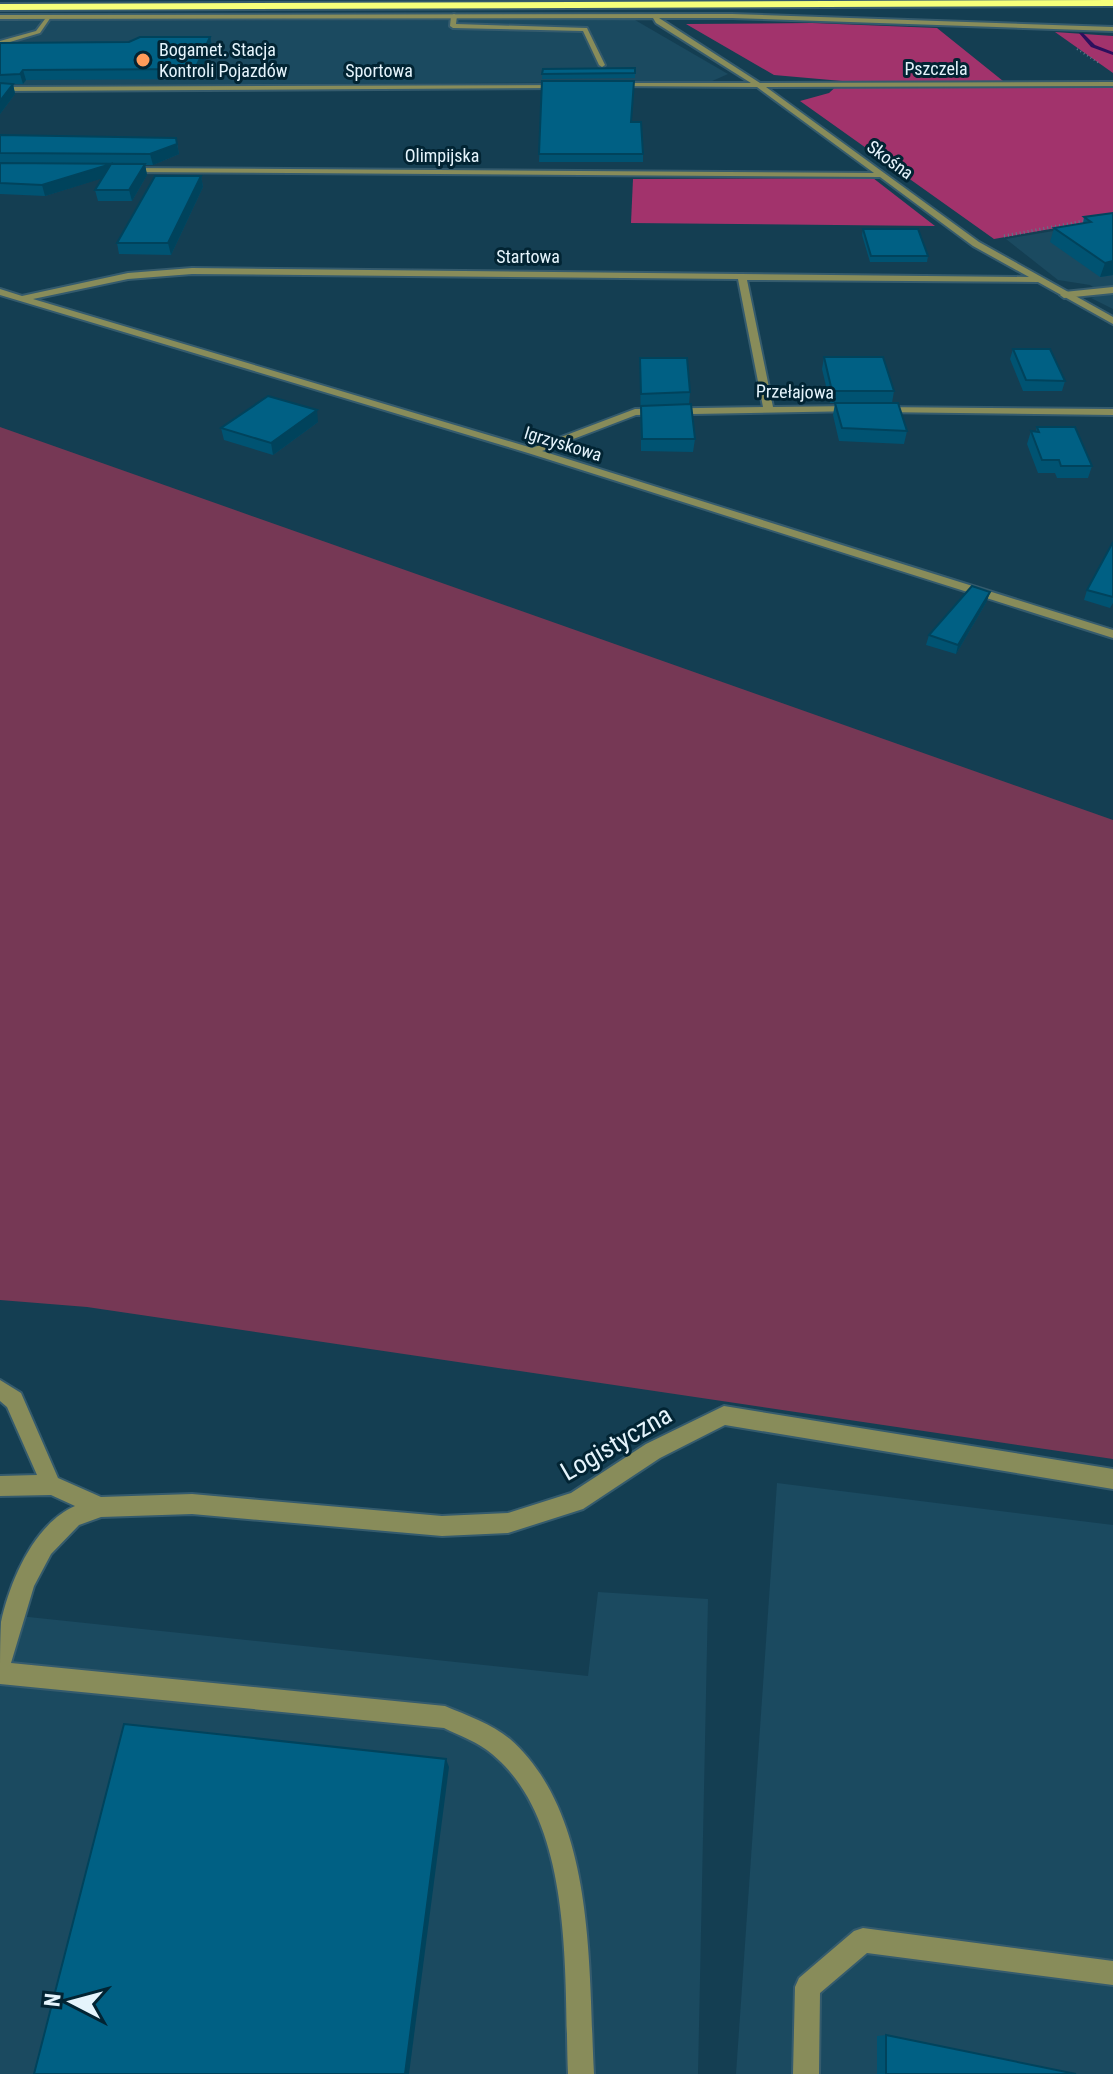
<svg xmlns="http://www.w3.org/2000/svg" width="1113" height="2074" font-family="'Roboto Condensed',sans-serif">
<style>
.built{fill:#1b4a60}
.green{fill:#763855}
.forest{fill:#a2336c}
.lines{fill:none;stroke-linecap:round;stroke-linejoin:round}
.stream{fill:#2c105d;fill-rule:evenodd}
.lane-casing{stroke:#355b6d;stroke-width:4}
.street-casing{stroke:#355b6d;stroke-width:4}
.highway-casing{stroke:#355b6d;stroke-width:4}
.path-far1{stroke:#5a7b8b;stroke-width:2;stroke-dasharray:1 3;stroke-linecap:butt}
.path{stroke:#5a7b8b;stroke-width:3;stroke-dasharray:1 3;stroke-linecap:butt}
.lane{fill:#888c5a;fill-rule:evenodd}
.street{fill:#888c5a;fill-rule:evenodd}
.highway{fill:#f6ff7a;fill-rule:evenodd}
.wall{fill:#005372}
.shaded-wall{fill:#00435c}
.building{fill:#006084;stroke:#00435c;stroke-width:2}
.poi-dot{fill:#ff9b5a;stroke:#022433;stroke-width:3}
.labels{text-anchor:middle;stroke-width:6;stroke-linejoin:round;paint-order:stroke}
.far-poi-label{font-size:18px;fill:#e5f4fc;stroke:#022433;text-anchor:start}
.far-street-label{font-size:18px;fill:#e5f4fc;stroke:#022433}
.near-street-label{font-size:26px;fill:#e5f4fc;stroke:#022433}
</style>
<rect width="100%" height="100%" fill="#143e52"/>
<g class="built">
<path d="M635 20 728 74 710 82 0 85V21Z"/>
<path d="M1113 221V309L1091 298 1104 294 1090 285 1058 280 1006 239Z"/>
<path d="M777 1483 1113 1525V2074H736Z"/>
<path d="M598 1592 708 1599 698 2074H0V1614L588 1676Z"/>
</g>
<path class="green" d="M0 427 1113 820V1459L87 1307 0 1300Z"/>
<g class="forest">
<path d="M812 23 937 28 1008 85 1113 84V218L994 239 800 101 829 93 842 81 774 75 686 24Z"/>
<path d="M1055 32 1113 36V73Z"/>
<path d="M873 178 935 226 631 223 633 179Z"/>
</g>
<g class="lines">
<path class="stream" d="M1079 33H1083L1095 45 1113 52V55L1091 47Z"/>
<g class="lane-casing">
<g id="lane">
<path d="M454 14 457 16 456 24 587 28 605 65 602 67 599 65 583 31 453 28 450 26 451 16Z"/>
<path d="M48 15 51 17 40 33 0 45V41L36 31Z"/>
<path d="M1113 287V293L1064 298 1060 295 1064 292Z"/>
<path d="M0 1380 21 1393 58 1478 101 1497 192 1494 442 1516 508 1513 571 1493 646 1444 724 1406 1113 1469V1489L725 1425 660 1458 583 1509 508 1533 442 1536 192 1514 101 1517 79 1525 51 1554 34 1586 11 1663 445 1706C466 1715 492 1724 510 1739 597 1816 588 1968 594 2074H568C564 1977 575 1822 492 1754 478 1742 460 1736 444 1728L0 1684C0 1665 0 1641 1 1622 10 1581 34 1524 75 1506L51 1495 0 1496V1476L37 1475 7 1407 0 1401Z"/>
<path d="M863 1928 1113 1961V1985L867 1953 820 1993 819 2074H793L795 1987 799 1978 854 1931Z"/>
</g>
</g>
<g class="street-casing">
<g id="street">
<path d="M732 14 1113 27V31L732 18H659L760 83 1113 82V86L766 87 979 242 1113 317V324L1038 282 747 280 773 407 855 406 859 407V411L636 415 542 451 1113 630V638L528 453 0 295V289L22 296 128 273 192 268 1029 277 973 246 880 177 126 172 122 170 126 168 874 173 757 87 613 86 615 83H751L656 23 653 18 0 19V15ZM192 274 738 279 763 407 635 409 532 448 33 299 128 279Z"/>
<path d="M566 85 564 88 0 91V87Z"/>
<path d="M874 407 1113 409V415L878 412 874 411Z"/>
</g>
</g>
<g class="highway-casing">
<path id="highway" d="M1113 0V6L0 10V4Z"/>
</g>
<path class="path-far1" d="M1077 49 1099 63"/>
<path class="path" d="M1004 236 1089 220"/>
<use href="#lane" class="lane"/>
<use href="#street" class="street"/>
<use href="#highway" class="highway"/>
</g>
<g class="wall">
<path d="M210 37 212 46 197 79 26 80 23 84H13L15 94 0 114V43L129 42Z"/>
<path d="M635 68V78L542 79 543 69Z"/>
<path d="M542 81 632 122 643 154V162H539Z"/>
<path d="M0 135 176 138 179 154 153 165H145L147 175 132 201H98L95 190 102 178 45 196 0 194Z"/>
<path d="M201 176 203 187 171 255 119 254 117 243Z"/>
<path d="M1113 213V275L1100 277 1050 242 1054 228 1083 223 1084 217Z"/>
<path d="M863 229 928 256 927 262H870L862 235Z"/>
<path d="M1013 349 1065 381 1062 391H1023L1010 359Z"/>
<path d="M824 357 894 391 892 403 907 431 904 444 839 441 833 415 835 403H830L822 369Z"/>
<path d="M640 358 690 392 689 404 695 439 693 452 641 451Z"/>
<path d="M318 422 273 455 224 440 221 428Z"/>
<path d="M1037 427 1092 466 1088 478H1057L1055 473H1038L1027 444 1031 431H1036Z"/>
<path d="M1113 542V603L1110 608 1084 600 1087 590Z"/>
<path d="M987 601 956 654 926 645 929 635Z"/>
<path d="M886 2035 1076 2074H877V2036Z"/>
</g>
<g class="shaded-wall">
<path d="M210 37 212 46 197 79 195 69Z"/>
<path d="M23 70 26 80 23 84 20 74Z"/>
<path d="M13 84 15 94 0 114V101Z"/>
<path d="M177 144 179 154 153 165 150 154Z"/>
<path d="M111 164 113 175 45 196 42 185Z"/>
<path d="M145 164 147 175 132 201 129 190Z"/>
<path d="M201 176 203 187 171 255 168 243Z"/>
<path d="M1113 261V275L1100 277 1105 263Z"/>
<path d="M317 410 318 422 273 455 271 443Z"/>
<path d="M990 592 987 601 956 654 958 645Z"/>
<path d="M446 1759 449 1767 409 2074H405Z"/>
</g>
<g class="building">
<path d="M140 37H210L195 69 23 70 20 74 0 75V43L129 42Z"/>
<path d="M635 68V73L542 74 543 69Z"/>
<path d="M542 81H634L631 122H641L643 154H539Z"/>
<path d="M0 83 13 84 0 101Z"/>
<path d="M0 135 176 138 177 144 150 154 0 153Z"/>
<path d="M0 163 145 164 129 190H95L111 164 42 185 0 183Z"/>
<path d="M155 176H201L168 243H117Z"/>
<path d="M1113 213V261L1105 263 1054 228 1091 222 1084 217Z"/>
<path d="M863 229H918L928 256H871Z"/>
<path d="M1013 349H1050L1065 381 1026 380Z"/>
<path d="M824 357H883L894 391H832Z"/>
<path d="M640 358H687L690 392 641 394Z"/>
<path d="M268 396 317 410 271 443 221 428Z"/>
<path d="M835 403H898L907 431 842 428Z"/>
<path d="M691 404 695 439H642L641 406Z"/>
<path d="M1037 427H1075L1092 466H1061L1059 460H1042L1031 431 1039 432Z"/>
<path d="M1113 542V597L1087 590Z"/>
<path d="M972 586 990 592 958 645 929 635Z"/>
<path d="M124 1724 446 1759 405 2074H34Z"/>
<path d="M886 2035 1076 2074H886Z"/>
</g>
<circle class="poi-dot" cx="143" cy="60" r="8"/>
<g class="labels">
<g class="far-poi-label">
<text x="159" y="56">Bogamet. Stacja<tspan x="159" dy="21">Kontroli Pojazdów</tspan></text>
</g>
<g class="far-street-label">
<text x="936" y="75">Pszczela</text>
<text x="379" y="77">Sportowa</text>
<text x="442" y="162">Olimpijska</text>
<text transform="translate(890 160) rotate(36)" y="6">Skośna</text>
<text x="528" y="263">Startowa</text>
<text transform="translate(795 392) rotate(1)" y="6">Przełajowa</text>
<text transform="translate(563 444) rotate(17)" y="6">Igrzyskowa</text>
</g>
<g class="near-street-label">
<text transform="translate(616 1443) rotate(-30)" y="9">Logistyczna</text>
</g>
</g>
<g transform="translate(72 2002) rotate(276)" stroke="#022433" stroke-width="6" paint-order="stroke">
<path d="M0-6L14 30L0 20L-14 30Z" fill="#e5f4fc"/>
<text y="-12" font-size="22" font-weight="bold" text-anchor="middle" fill="#e5f4fc">N</text>
</g>
</svg>
